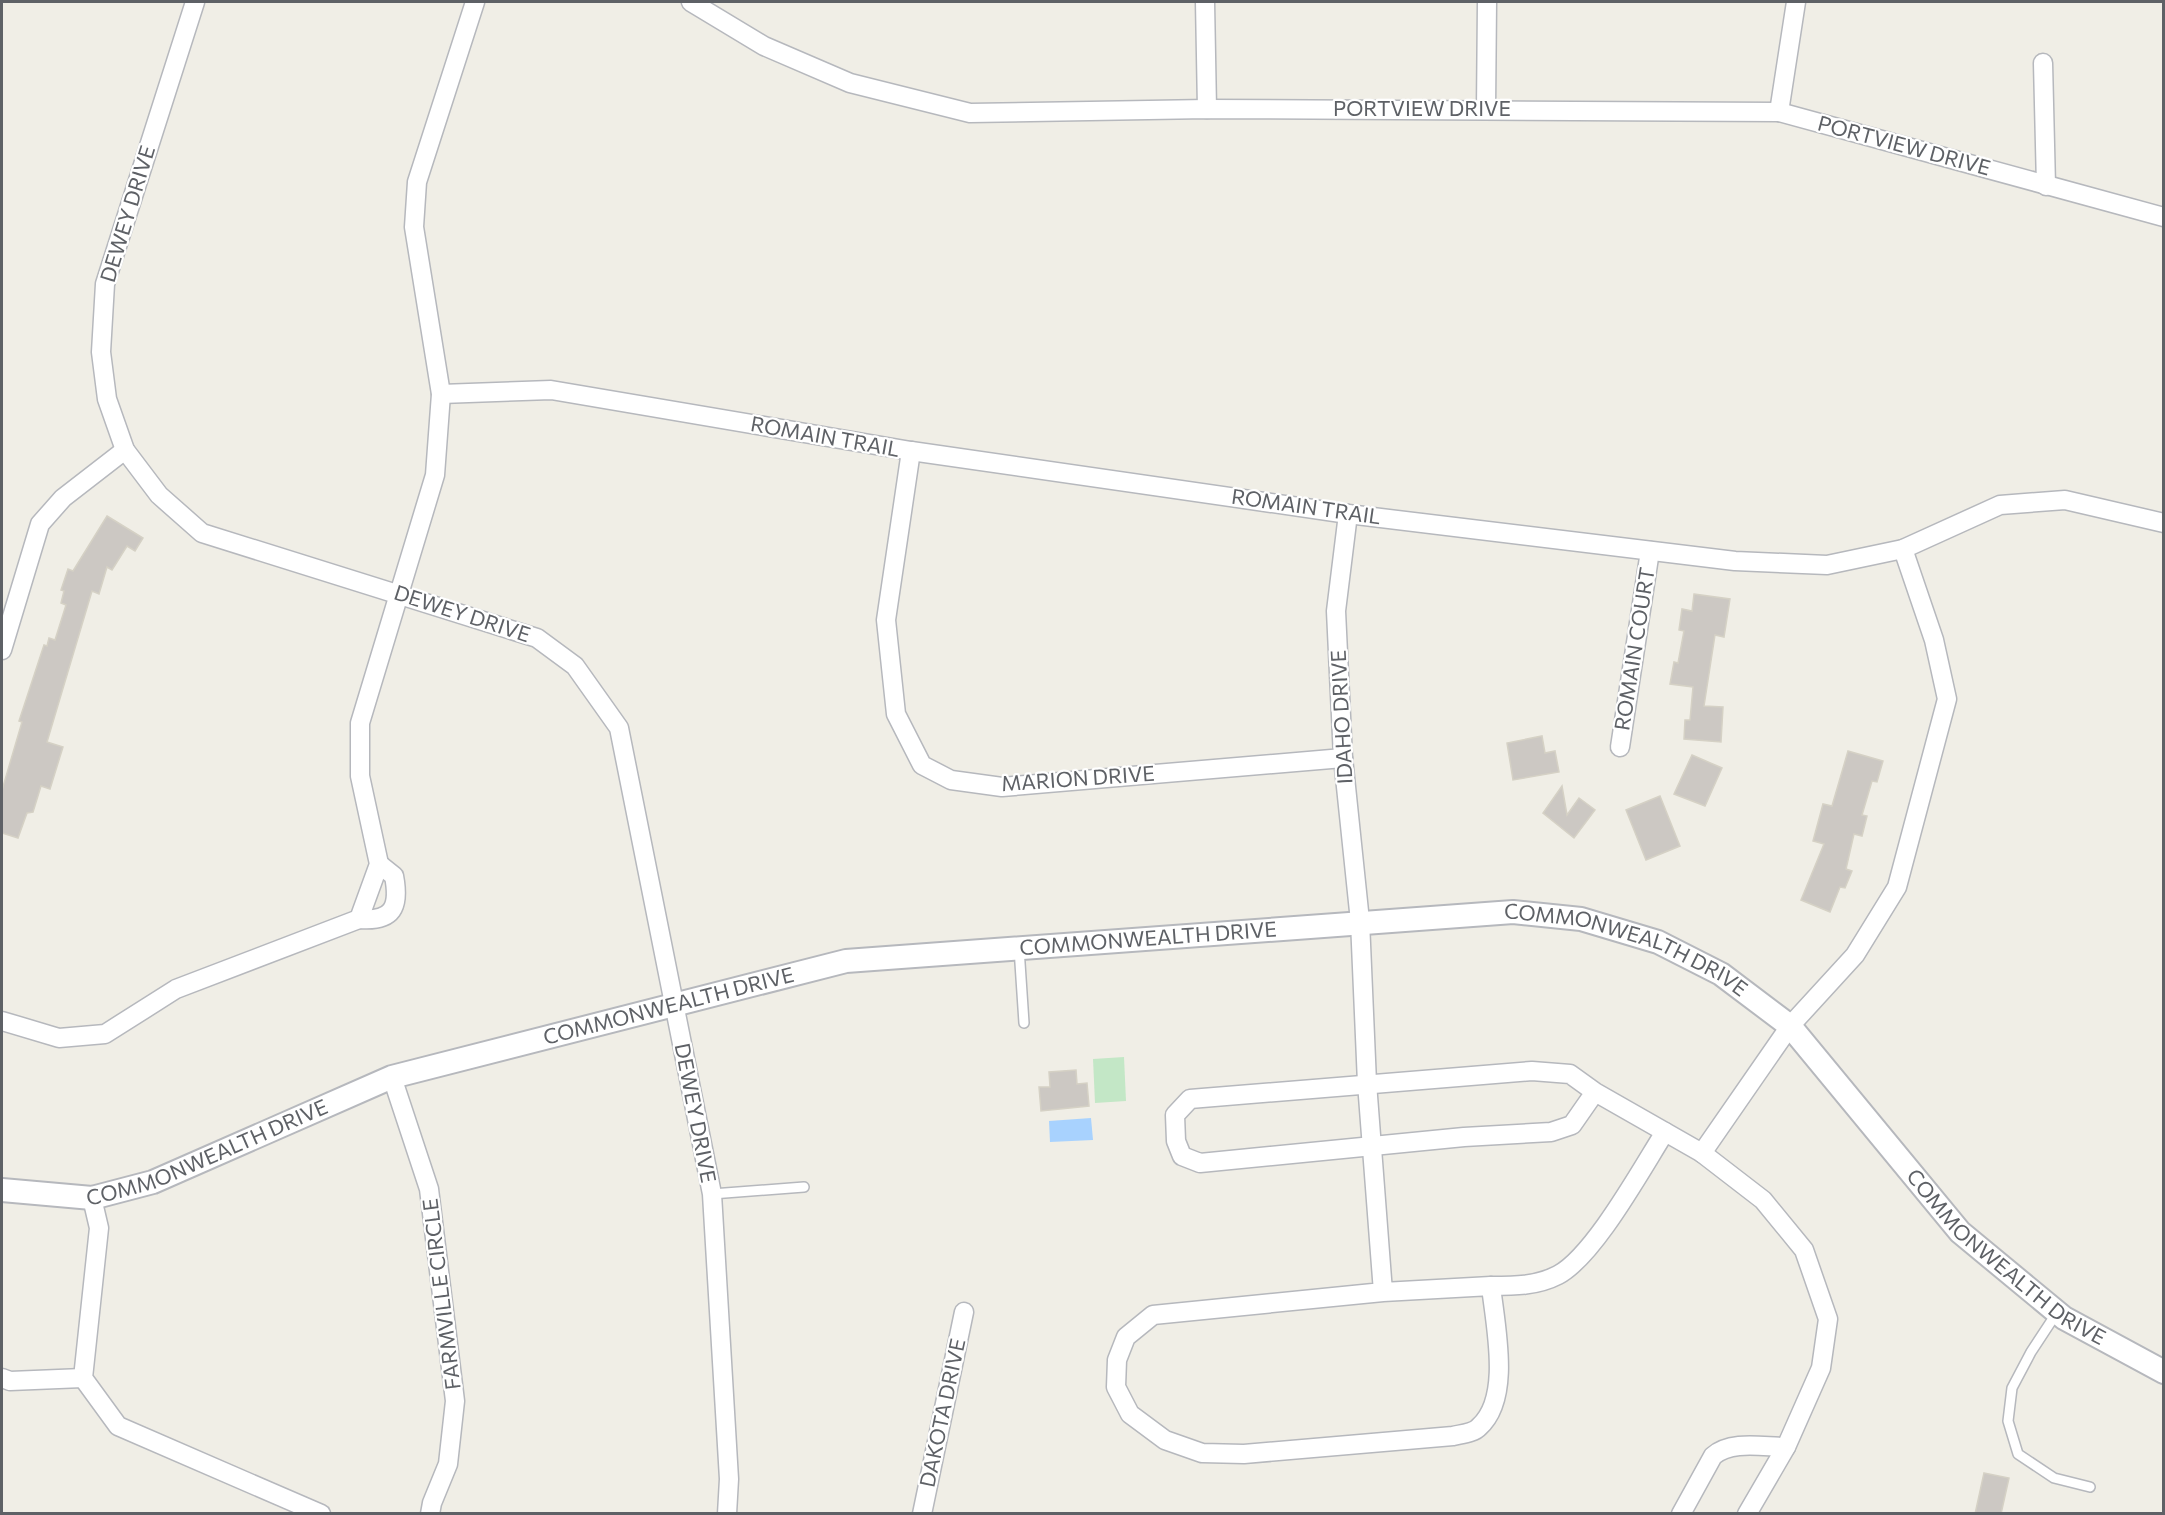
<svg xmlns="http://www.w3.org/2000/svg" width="2165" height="1515" font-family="Commissioner,sans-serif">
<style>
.green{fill:#c3e7c6}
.water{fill:#a8d2fe}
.building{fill:#ccc8c3;stroke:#d5d1c5;stroke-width:1.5}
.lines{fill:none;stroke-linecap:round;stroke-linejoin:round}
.service-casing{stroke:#b6b8bd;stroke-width:12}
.minor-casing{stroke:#b6b8bd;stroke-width:21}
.tertiary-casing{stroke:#b6b8bd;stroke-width:26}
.service{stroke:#fff;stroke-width:9}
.minor{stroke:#fff;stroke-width:18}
.tertiary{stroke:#fff;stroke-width:22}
.labels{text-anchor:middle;stroke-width:4.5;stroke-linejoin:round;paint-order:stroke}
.street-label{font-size:21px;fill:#5e6166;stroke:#fff}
</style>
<rect width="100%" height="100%" fill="#f0eee6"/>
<path class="green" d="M1124 1057 1126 1101 1095 1103 1093 1059Z"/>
<path class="water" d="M1091 1118 1093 1140 1050 1142 1049 1121Z"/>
<g class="building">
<path d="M107 516 143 538 135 551 127 546 112 570 107 567 99 594 92 591 47 742 63 747 50 789 41 786 33 812 27 813 18 838 2 833V790L22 722 19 721 44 645 47 646 49 638 55 640 66 605 61 603 64 591 61 590 68 569 73 571Z"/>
<path d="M1694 594 1730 599 1724 637 1715 635 1704 706 1723 707 1721 742 1684 739 1685 720H1690L1693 687 1670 684 1674 662 1678 663 1684 631 1679 630 1682 609 1692 611Z"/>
<path d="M1542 736 1545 753 1555 751 1559 772 1513 780 1507 743Z"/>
<path d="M1848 751 1883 761 1877 782 1872 781 1862 815 1867 816 1862 836 1854 834 1846 869 1852 871 1845 888 1840 887 1830 912 1801 900 1824 844 1813 841 1823 804 1832 806Z"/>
<path d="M1692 755 1722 768 1705 806 1674 794Z"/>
<path d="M1562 786 1567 815 1579 798 1595 810 1574 838 1543 813Z"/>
<path d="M1660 796 1680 846 1646 860 1626 810Z"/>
<path d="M1076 1070 1077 1084 1087 1083 1089 1106 1041 1111 1039 1087H1050L1049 1072Z"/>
<path d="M1984 1473 2009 1478 2001 1514H1975Z"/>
</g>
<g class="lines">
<g class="service-casing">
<g id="service">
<path d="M1019 948 1024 1023"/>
<path d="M712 1194 804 1187"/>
<path d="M2056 1314 2031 1352 2012 1388 2008 1421 2018 1454 2054 1478 2090 1487"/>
</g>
</g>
<g class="minor-casing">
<g id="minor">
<path d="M195 2 105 284 101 352 107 399 125 450 159 495 202 533 537 638 575 666 619 728 712 1194 729 1479 727 1514"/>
<path d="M691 2 764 46 850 83 970 113 1207 109 1779 112 2164 217"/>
<path d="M1205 2 1207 109"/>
<path d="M2043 63 2046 186"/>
<path d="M1486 109 1487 2"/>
<path d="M1779 112 1796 2"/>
<path d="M441 394 551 390 911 451 1348 514 1735 561 1827 565 1903 549 2000 505 2065 500 2164 523"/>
<path d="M911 451 886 620 896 714 922 765 951 780 1002 787 1343 758"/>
<path d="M1348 514 1336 611 1343 758 1360 921 1367 1083 1383 1292 1491 1286C1495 1325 1512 1398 1479 1427 1474 1433 1461 1434 1453 1436L1244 1454 1202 1453 1165 1440 1130 1414 1116 1387 1117 1360 1126 1337 1153 1315 1383 1292"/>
<path d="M2 650 40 524 63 498 125 450"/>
<path d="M1620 747 1650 551"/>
<path d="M359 919C393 922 400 907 394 876L379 864"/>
<path d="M2 1021 59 1038 105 1034 176 989 359 919 379 864 360 776V723L435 475 441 394 414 227 417 182 475 2"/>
<path d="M392 1077 429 1189 455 1401 448 1464 432 1503 430 1514"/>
<path d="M1595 1092 1572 1125 1551 1132 1464 1137 1200 1163 1182 1156 1176 1141 1175 1115 1190 1099 1532 1071 1570 1074 1595 1092 1702 1153 1763 1200 1804 1250 1828 1319 1821 1368 1786 1447 1747 1514"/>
<path d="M1702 1153 1790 1026 1855 955 1897 887 1947 699 1934 640 1903 549"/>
<path d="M92 1198 99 1228 83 1378 118 1426 321 1514"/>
<path d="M1491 1286C1514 1286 1537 1286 1558 1275 1594 1256 1642 1168 1665 1132"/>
<path d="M2 1378 10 1381 83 1378"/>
<path d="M922 1514 964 1312"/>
<path d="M1681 1514 1713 1456C1731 1440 1763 1447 1786 1447"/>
</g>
</g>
<g class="tertiary-casing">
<g id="tertiary">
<path id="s1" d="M2 1190 92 1198 153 1182 392 1077 846 961 1513 912 1581 919 1658 942 1721 974 1790 1026 1960 1232 2064 1318 2164 1372"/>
</g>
</g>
<use href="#service" class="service"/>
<use href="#minor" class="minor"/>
<use href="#tertiary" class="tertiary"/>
</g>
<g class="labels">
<g class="street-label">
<text x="1422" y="116">PORTVIEW DRIVE</text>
<text transform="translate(1904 146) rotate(15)" y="7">PORTVIEW DRIVE</text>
<text transform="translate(128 214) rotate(-73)" y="7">DEWEY DRIVE</text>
<text transform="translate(825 437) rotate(10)" y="7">ROMAIN TRAIL</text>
<text transform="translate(1306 507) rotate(8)" y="7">ROMAIN TRAIL</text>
<text transform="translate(462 614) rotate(18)" y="7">DEWEY DRIVE</text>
<text transform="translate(1635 649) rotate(-81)" y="7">ROMAIN COURT</text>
<text transform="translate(1342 717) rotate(-93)" y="7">IDAHO DRIVE</text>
<text transform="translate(1078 779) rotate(-4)" y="7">MARION DRIVE</text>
<text dy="7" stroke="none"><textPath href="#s1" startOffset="1186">COMMONWEALTH DRIVE</textPath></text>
<text dy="7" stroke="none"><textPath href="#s1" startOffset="1672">COMMONWEALTH DRIVE</textPath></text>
<text dy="7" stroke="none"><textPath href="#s1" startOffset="700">COMMONWEALTH DRIVE</textPath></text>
<text transform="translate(695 1113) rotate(79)" y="7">DEWEY DRIVE</text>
<text dy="7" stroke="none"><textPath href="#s1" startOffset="214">COMMONWEALTH DRIVE</textPath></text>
<text dy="7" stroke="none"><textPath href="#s1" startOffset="2176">COMMONWEALTH DRIVE</textPath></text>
<text transform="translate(442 1294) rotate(-97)" y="7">FARMVILLE CIRCLE</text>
<text transform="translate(943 1413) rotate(-78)" y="7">DAKOTA DRIVE</text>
</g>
</g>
<rect width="2165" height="1515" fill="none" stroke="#5e6166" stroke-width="6"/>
</svg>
